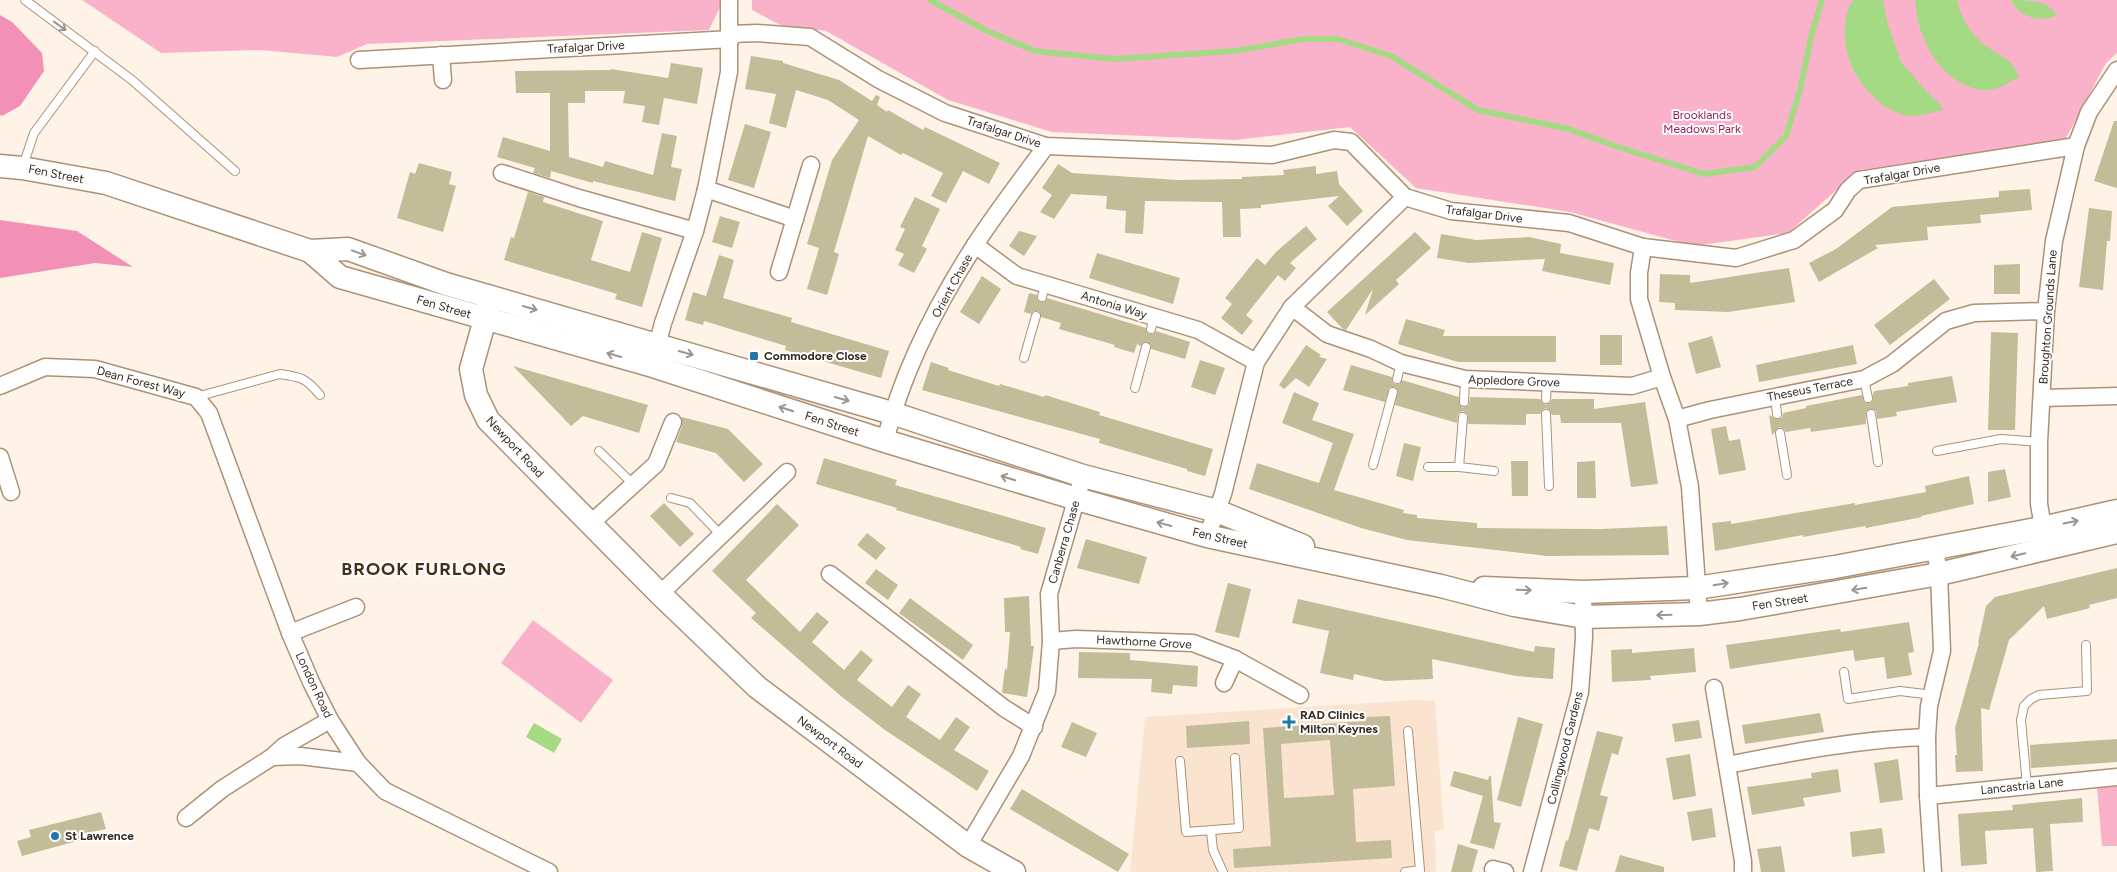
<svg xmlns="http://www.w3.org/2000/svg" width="2117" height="872" font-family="Figtree,sans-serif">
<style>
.built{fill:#fae4d0}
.green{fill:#fab2cb}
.forest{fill:#f390b5}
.water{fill:#a5da84}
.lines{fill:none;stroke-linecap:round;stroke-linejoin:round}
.stream{stroke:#a5da84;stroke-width:6}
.building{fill:#c2bc98;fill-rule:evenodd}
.lane-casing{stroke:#ad9177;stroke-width:10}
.street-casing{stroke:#ad9177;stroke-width:19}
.secondary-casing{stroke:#ad9177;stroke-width:25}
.lane{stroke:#fff;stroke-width:8}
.street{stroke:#fff;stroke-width:16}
.secondary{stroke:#fff;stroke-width:22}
.oneway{stroke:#9a9590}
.poi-dot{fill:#1f78a7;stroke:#fff;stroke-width:2}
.labels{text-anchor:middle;stroke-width:4;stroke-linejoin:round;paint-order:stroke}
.street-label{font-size:12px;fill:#362b20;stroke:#fff}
.park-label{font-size:12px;fill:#932258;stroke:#fff}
.poi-label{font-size:12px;font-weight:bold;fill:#362b20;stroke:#fff;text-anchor:start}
.district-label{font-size:18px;font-weight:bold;letter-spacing:1px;fill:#473018;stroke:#fff}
</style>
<rect width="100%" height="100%" fill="#fff3e8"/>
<path class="built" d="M1415 700 1435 701 1444 830 1435 831 1436 872H1130L1145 717Z"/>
<g class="green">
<path d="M82 0H721V5L709 30 367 44 337 57 260 50 161 53Z"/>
<path d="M752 0H2117V53L2106 63 2065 140 1859 170 1788 233 1694 246 1570 212 1416 188 1350 127 1235 140 1052 132 948 100 826 31 780 25 752 10Z"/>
<path d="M533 620 613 680 581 723 501 663Z"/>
<path d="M2117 786V846H2102L2097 787Z"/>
</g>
<g class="forest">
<path d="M0 15 12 22 42 53 44 71 20 106 2 116 0 115Z"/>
<path d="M0 220 77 231 133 267 95 263 0 278Z"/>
</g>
<g class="water">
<path d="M1854 0H1883L1888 24 1901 62 1930 95 1940 104 1943 110C1929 113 1915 119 1901 114 1866 102 1841 61 1845 25 1846 16 1847 7 1854 0Z"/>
<path d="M1915 0H1957C1960 14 1967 28 1977 38 1990 53 2014 57 2019 77 2009 83 1994 92 1982 90 1940 84 1917 38 1915 0Z"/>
<path d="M2011 0C2028 0 2047 0 2057 15 2042 24 2018 17 2011 0Z"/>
<path d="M534 723 562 739 554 753 526 737Z"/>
</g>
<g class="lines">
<path class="stream" d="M930 0 987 31 1035 51 1114 59 1235 51 1304 39H1338L1391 56 1478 110 1569 129 1615 146 1704 174 1755 167 1786 136 1800 90 1812 33 1822 0"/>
</g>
<g class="building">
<path d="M751 56 783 61V63L839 80 872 101 876 95 880 97 877 105 887 112 888 110 923 130 925 127 1000 163 989 184 963 171 946 203 931 196 943 173 903 153 901 155 868 136 834 252 839 254 827 295 807 289 819 248 822 249 807 244 832 160 859 120 828 100 796 90 786 128 769 123 776 94 745 89Z"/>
<path d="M671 63 703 68 697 104 664 98 659 125 642 122 645 106 623 103 625 91H585V103H568L569 157 603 167 605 161 653 175 662 133 677 136 671 167 682 169 675 201 593 181V183L551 171 550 178 533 173 535 168 497 157 503 137 550 151V93H516L515 71 611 70V69L668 78Z"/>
<path d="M2114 121H2117V188L2094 181Z"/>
<path d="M745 124 771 132 754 188 728 180Z"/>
<path d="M419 163 452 172 449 184 456 186 443 232 397 218 410 172 415 174Z"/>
<path d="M1058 164 1072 173 1178 180 1242 179V177L1284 175 1283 170 1316 166V174L1337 171 1339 184 1363 211 1347 226 1328 206 1339 196 1261 205V208L1240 209 1241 237H1223L1222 202 1145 201 1143 234 1125 233 1126 211 1106 209 1107 196 1071 194 1054 219 1040 212 1052 195 1042 188Z"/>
<path d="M2030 189 2032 210 1980 215 1981 223 1927 227 1928 240 1875 245 1878 248 1819 282 1809 263 1836 249 1892 207 1999 197V191Z"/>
<path d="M528 192 544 197 543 202 603 221 591 260 630 272 642 232 662 238 642 307 615 299 617 294 504 260 511 237 514 238Z"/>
<path d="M915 197 940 209 922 246 927 249 914 273 898 265 904 254 895 250 905 229 900 227Z"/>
<path d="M2089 208 2112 211 2110 241H2107L2103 290 2079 287Z"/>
<path d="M720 216 740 222 732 248 712 242Z"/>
<path d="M1306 226 1317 239 1290 263 1296 268 1285 281 1278 275 1246 315 1253 321 1242 335 1221 318 1232 304 1225 298 1257 258 1265 265 1276 252Z"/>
<path d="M1019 231 1037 236 1024 256 1009 246Z"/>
<path d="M1415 232 1431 248 1396 280 1399 284 1365 315 1373 289 1346 330 1343 329 1327 312Z"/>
<path d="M1441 234 1476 240 1529 237 1561 244 1560 253 1614 263 1610 285 1542 271 1545 259 1469 263 1437 258Z"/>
<path d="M1097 253 1180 278 1173 304 1089 278Z"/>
<path d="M719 255 734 260 723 298 792 318 791 322 889 351 881 378 785 350 786 346 704 321 703 325 685 320 693 292 706 296Z"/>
<path d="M2020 264V294H1994V265Z"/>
<path d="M1789 268 1795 302 1728 312 1675 310V303L1659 302 1660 274 1690 275V283Z"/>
<path d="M982 276 1001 289 979 324 960 312Z"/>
<path d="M1934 279 1950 299 1890 345 1874 325Z"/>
<path d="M1029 293 1037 295V299L1040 302H1044L1047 298 1146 328 1149 334H1153L1156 331 1190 342 1185 359 1151 349V345L1147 342 1141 346 1137 344 1134 353 1114 347 1115 345 1059 329 1061 323 1041 317 1038 311H1034L1031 314 1024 312Z"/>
<path d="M1406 319 1445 330 1443 336H1556V362H1458L1398 344Z"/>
<path d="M1991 332 2018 333 2015 430H1988Z"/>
<rect x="1600" y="335" width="22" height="30"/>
<path d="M1712 336 1721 367 1696 374 1688 343Z"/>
<path d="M1306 345 1321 355 1319 357 1327 359 1309 387 1296 378 1284 389 1279 385Z"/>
<path d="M1853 345 1857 364 1759 382 1756 365Z"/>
<path d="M1200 360 1225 368 1215 395 1191 387Z"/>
<path d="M931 362 949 368 948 370 999 386 1000 384 1044 397 1045 395 1100 412 1099 415 1213 449 1205 476 1187 471V469L1099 443 1100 439 922 390Z"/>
<path d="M1351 365 1392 377V381L1395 384H1399L1402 380 1459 397V404L1463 408 1469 405 1470 397 1540 399 1543 403 1546 405 1550 402 1552 399H1594V409L1645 402 1658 484 1631 487 1621 423H1561L1560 415H1552L1550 411 1546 408 1543 410 1540 414H1526V425L1468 424V415L1463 411 1458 414 1457 423 1395 405 1398 391 1395 387 1389 388 1385 402 1343 390Z"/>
<path d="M513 366 648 405 639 433 583 416 571 426Z"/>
<path d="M1952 376 1957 402 1896 412 1897 416 1877 419 1876 411 1870 409 1866 412V424L1811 432 1810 428 1786 432 1780 427 1772 435 1769 415 1778 419 1782 417 1783 413 1806 408V406L1862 395 1864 402 1870 403 1873 400V393L1875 391 1908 386V383Z"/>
<path d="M1294 392 1319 403 1312 420 1354 434 1334 490 1404 510 1403 513 1417 515V518L1477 523V528L1601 529 1667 526 1669 555 1547 556 1407 540 1361 528 1249 489 1257 463 1319 483 1333 443 1282 423Z"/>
<path d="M682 417 728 429 763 464 744 482 716 453 676 442 682 426Z"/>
<path d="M1726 426 1729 441 1740 439 1746 470 1719 475 1711 429Z"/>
<path d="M1404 443 1421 447 1413 481 1396 476Z"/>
<path d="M824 458 897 480 895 485 1046 528 1038 554 1020 549 1021 547 896 510 897 508 816 484Z"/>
<path d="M1511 461H1528V496H1512Z"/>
<path d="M1595 461 1596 498H1577V462Z"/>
<path d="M2005 469 2011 497 1988 502V472Z"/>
<path d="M1969 476 1974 504 1921 516 1922 517 1866 528 1865 526 1803 537V535L1715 551 1712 523 1731 521V524L1855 503V505L1926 492 1925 486Z"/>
<path d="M664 503 694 534 680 547 650 516Z"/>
<path d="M777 504 799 525 746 580 800 632 817 612 829 622 812 642 844 670 861 650 873 660 857 680 892 707 908 685 921 694 906 717 940 740 956 717 970 727 954 750 989 771 977 791 885 730 842 697 751 618 756 613 712 571Z"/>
<path d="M867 533 886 548 876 560 857 545Z"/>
<path d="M1086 539 1147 557 1139 584 1077 568Z"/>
<path d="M2117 568V598L2089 605 2090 608 2047 619 2044 606 2009 640 1989 710 1981 708 1983 771 1956 772 1955 755H1957L1955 728 1979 643H1978L1986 606 1995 597Z"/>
<path d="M876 569 898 585 888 600 865 583Z"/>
<path d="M1228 583 1251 589 1239 638 1215 632Z"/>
<path d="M1029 596 1031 646H1034L1027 697 1002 693 1005 668 1007 670 1010 632H1005L1004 598Z"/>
<path d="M910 598 973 645 963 660 899 613Z"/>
<path d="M1298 599 1534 652 1535 646 1555 648 1553 679 1516 676 1432 659 1433 679 1385 681 1354 674 1353 680 1320 673 1329 631 1292 623Z"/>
<path d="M1909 622 1914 652 1908 653 1912 675 1887 679 1884 657 1855 661 1853 650 1730 669 1726 645 1840 629 1841 632Z"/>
<path d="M1694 648 1696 672 1650 676 1651 680 1612 682 1611 650 1632 649V653Z"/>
<path d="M1079 652 1130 653V660L1198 666 1197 687 1173 685 1172 694 1151 692 1152 679 1078 678Z"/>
<path d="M1820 713 1824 732 1745 744 1742 725Z"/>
<path d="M1390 716 1395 786 1353 789 1356 842 1391 840 1392 858 1234 868 1233 849 1271 846 1263 728 1366 721V717ZM1330 740 1334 795 1284 798 1281 744Z"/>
<path d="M1518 717 1543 724 1521 807 1497 800Z"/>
<path d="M1699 720 1702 738 1675 742 1672 724Z"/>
<path d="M1249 721 1250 744 1187 748 1186 726Z"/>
<path d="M1072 722 1097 733 1086 757 1061 747Z"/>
<path d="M1597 731 1623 737 1618 755 1612 753 1600 795 1608 797 1599 831 1589 828 1577 871 1559 866 1566 840 1568 841Z"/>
<path d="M2117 739V762L2031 768 2030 745Z"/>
<path d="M1690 754 1696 796 1673 800 1666 758Z"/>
<path d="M1898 759 1903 800 1880 803 1874 763Z"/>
<path d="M1838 769 1841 792 1803 798 1805 806 1752 815 1747 787 1812 778 1811 773Z"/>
<path d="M1454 771 1488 780 1489 776H1491L1494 822 1501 823 1494 849 1470 843 1483 796 1450 786Z"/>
<path d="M1022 789 1129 854 1118 872 1010 809Z"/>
<path d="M2082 798 2083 822 2050 824 2053 871 2036 872 2033 828 1985 831 1987 864 1961 866 1958 814 2013 810 2012 805Z"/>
<path d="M1712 808 1716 837 1692 841 1687 812Z"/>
<path d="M101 812 106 829 80 834 81 840 22 856 17 841 31 837 29 830Z"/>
<path d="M1882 828 1885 853 1852 857 1850 832Z"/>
<path d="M1458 844 1478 850 1472 872H1451Z"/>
<path d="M1781 846 1785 872H1761L1757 849Z"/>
<path d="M1620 855 1664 867V872H1615Z"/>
</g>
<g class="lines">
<g class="lane-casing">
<g id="lane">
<path d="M25 0 132 80 235 171"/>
<path d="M23 166 34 133 95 51"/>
<path d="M1042 297 1045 284"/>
<path d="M1151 329 1154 317"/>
<path d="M1024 358 1036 316"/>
<path d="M1397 379 1401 363"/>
<path d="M1864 379 1868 398"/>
<path d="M1135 388 1146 347"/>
<path d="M1775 396 1777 414"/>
<path d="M196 397 280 374C301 377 306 378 320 395"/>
<path d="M1546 399 1547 382"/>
<path d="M1464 402 1465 379"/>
<path d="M1546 414 1549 486"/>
<path d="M1871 414 1878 462"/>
<path d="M1780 433 1787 475"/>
<path d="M599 451 633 484"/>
<path d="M1937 451 2001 439 2039 442"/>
<path d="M1373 465 1393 392"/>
<path d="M1428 467H1459L1494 471"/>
<path d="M1459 467 1463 417"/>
<path d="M671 498 690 503 721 535"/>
<path d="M1844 672 1848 699 1900 691 1933 695"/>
<path d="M1180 761 1186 832 1239 828 1235 758"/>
<path d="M2027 786 2021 720 2024 706 2031 699 2039 695 2087 691 2086 645"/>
<path d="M1211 831 1213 850 1223 872"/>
<path d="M1405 872 1420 870 1408 731"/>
</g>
</g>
<g class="street-casing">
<g id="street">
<path d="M731 34 757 33 810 37 878 79 945 113 1046 146 1272 155 1334 140 1351 142 1405 197 1451 211 1569 223 1643 247 1736 258 1794 240 1835 210 1848 190 1859 180 2076 146"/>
<path d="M441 55 443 80"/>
<path d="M359 60 731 39"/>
<path d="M502 173 579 198 695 231"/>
<path d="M706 189 795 219"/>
<path d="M975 245 1017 276 1198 330 1256 362"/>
<path d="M1643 247 1639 273V299L1662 377 1677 419 1690 487 1699 614"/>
<path d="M779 272 811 165"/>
<path d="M1292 307 1327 334 1371 349 1401 363 1465 379 1632 386 1662 377"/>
<path d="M655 354 663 323 695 231 706 189 729 72V0"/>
<path d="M0 386 45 367 95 369 196 397 209 413 290 633 311 682 330 720 358 763 385 791 549 872"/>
<path d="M2043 398 2117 396"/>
<path d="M1677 419 1710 410 1864 379 1892 364 1946 321 1974 313 2046 311"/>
<path d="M885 441C902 373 937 304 975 245 997 211 1022 179 1046 146"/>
<path d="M0 457 11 492"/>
<path d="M590 524 656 464 673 422"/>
<path d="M1207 536 1223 494 1256 362 1292 307 1405 197"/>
<path d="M2045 538 2039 504V442L2046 311 2054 241 2076 146 2089 112 2117 70"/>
<path d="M830 574 1004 708 1034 727"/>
<path d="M660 594 787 472"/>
<path d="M290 633 356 607"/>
<path d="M1051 641 1076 639 1193 643 1235 659 1300 695"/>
<path d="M1224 683 1235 659"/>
<path d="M1714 688 1743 861V872"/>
<path d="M272 757 300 756 358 763"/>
<path d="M1728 765C1793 752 1861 739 1927 737"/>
<path d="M1928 796 2117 777"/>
<path d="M186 818 222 789 272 757 284 746 330 720"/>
<path d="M968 846 1021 756 1047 691 1051 641 1049 594 1083 476"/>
<path d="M1493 869 1505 872"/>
<path d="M1532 872 1580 692 1584 638 1583 592"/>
<path d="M1933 872 1928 796 1927 737 1929 706 1942 651 1939 574 1935 549"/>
</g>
</g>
<g class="secondary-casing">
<g id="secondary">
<path d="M0 166 22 168 106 183 310 251 348 249 446 284 892 413 1083 476 1217 511 1303 546"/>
<path d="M310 251 340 277 653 366 885 441 1077 499 1207 536 1441 586 1514 605 1584 617 1699 614 1740 609 1939 574 2117 532"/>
<path d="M489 305 471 369 476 395 488 420 660 594 757 687 968 846 1014 872"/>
<path d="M1484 588 1583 592 1696 588 1835 567 2042 528 2117 511"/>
</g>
</g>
<use href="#lane" class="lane"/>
<use href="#street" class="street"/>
<use href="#secondary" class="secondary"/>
</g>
<defs><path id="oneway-shaft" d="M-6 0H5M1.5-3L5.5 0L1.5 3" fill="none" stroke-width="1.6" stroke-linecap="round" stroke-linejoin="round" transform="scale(1.25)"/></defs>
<g class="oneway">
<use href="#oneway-shaft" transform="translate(60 26) rotate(36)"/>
<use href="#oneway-shaft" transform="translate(359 253) rotate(20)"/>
<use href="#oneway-shaft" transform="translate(530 308) rotate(16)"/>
<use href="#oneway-shaft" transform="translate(686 353) rotate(16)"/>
<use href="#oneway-shaft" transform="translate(614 355) rotate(-164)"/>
<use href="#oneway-shaft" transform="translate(842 399) rotate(16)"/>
<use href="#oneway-shaft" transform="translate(786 409) rotate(-162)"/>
<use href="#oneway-shaft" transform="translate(1008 478) rotate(-163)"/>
<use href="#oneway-shaft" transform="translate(2071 522) rotate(-12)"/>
<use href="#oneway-shaft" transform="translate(1164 524) rotate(-165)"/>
<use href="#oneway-shaft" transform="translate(2018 555) rotate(166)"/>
<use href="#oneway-shaft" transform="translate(1721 584) rotate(-9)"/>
<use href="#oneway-shaft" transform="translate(1859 589) rotate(170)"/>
<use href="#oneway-shaft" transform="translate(1524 590) rotate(2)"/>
<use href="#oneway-shaft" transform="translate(1664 615) rotate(178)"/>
</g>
<g class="poi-dot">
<rect x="749" y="351" width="10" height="10" rx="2.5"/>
<path d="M1286.5 714.5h5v5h5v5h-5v5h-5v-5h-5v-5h5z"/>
<circle cx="55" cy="836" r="5"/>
</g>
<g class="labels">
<g class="street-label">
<text transform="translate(586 47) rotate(-3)" y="4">Trafalgar Drive</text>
<text transform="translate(1004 132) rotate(18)" y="4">Trafalgar Drive</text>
<text transform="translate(56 174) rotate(11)" y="4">Fen Street</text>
<text transform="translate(1902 174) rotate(-10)" y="4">Trafalgar Drive</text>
<text transform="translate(1484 214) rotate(7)" y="4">Trafalgar Drive</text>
<text transform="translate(952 286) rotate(-61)" y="4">Orient Chase</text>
<text transform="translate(1114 305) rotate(17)" y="4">Antonia Way</text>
<text transform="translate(444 307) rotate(16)" y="4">Fen Street</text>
<text transform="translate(2048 317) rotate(-86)" y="4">Broughton Grounds Lane</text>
<text transform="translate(1514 381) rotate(2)" y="4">Appledore Grove</text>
<text transform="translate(141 382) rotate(15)" y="4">Dean Forest Way</text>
<text transform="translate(1810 389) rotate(-11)" y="4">Theseus Terrace</text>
<text transform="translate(832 424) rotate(18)" y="4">Fen Street</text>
<text transform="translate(515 447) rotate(47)" y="4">Newport Road</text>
<text transform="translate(1220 538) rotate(13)" y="4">Fen Street</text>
<text transform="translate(1064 542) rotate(-74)" y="4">Canberra Chase</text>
<text transform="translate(1780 602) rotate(-9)" y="4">Fen Street</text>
<text transform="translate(1144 642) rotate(3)" y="4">Hawthorne Grove</text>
<text transform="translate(314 685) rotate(65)" y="4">London Road</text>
<text transform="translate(830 742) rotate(37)" y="4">Newport Road</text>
<text transform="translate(1565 748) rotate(-76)" y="4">Collingwood Gardens</text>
<text transform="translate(2022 786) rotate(-6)" y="4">Lancastria Lane</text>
</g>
<g class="park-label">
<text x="1702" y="119">Brooklands<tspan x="1702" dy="14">Meadows Park</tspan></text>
</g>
<g class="poi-label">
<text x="764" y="360">Commodore Close</text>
<text x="1300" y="719">RAD Clinics<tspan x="1300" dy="14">Milton Keynes</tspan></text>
<text x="65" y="840">St Lawrence</text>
</g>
<g class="district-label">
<text x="424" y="575">BROOK FURLONG</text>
</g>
</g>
</svg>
